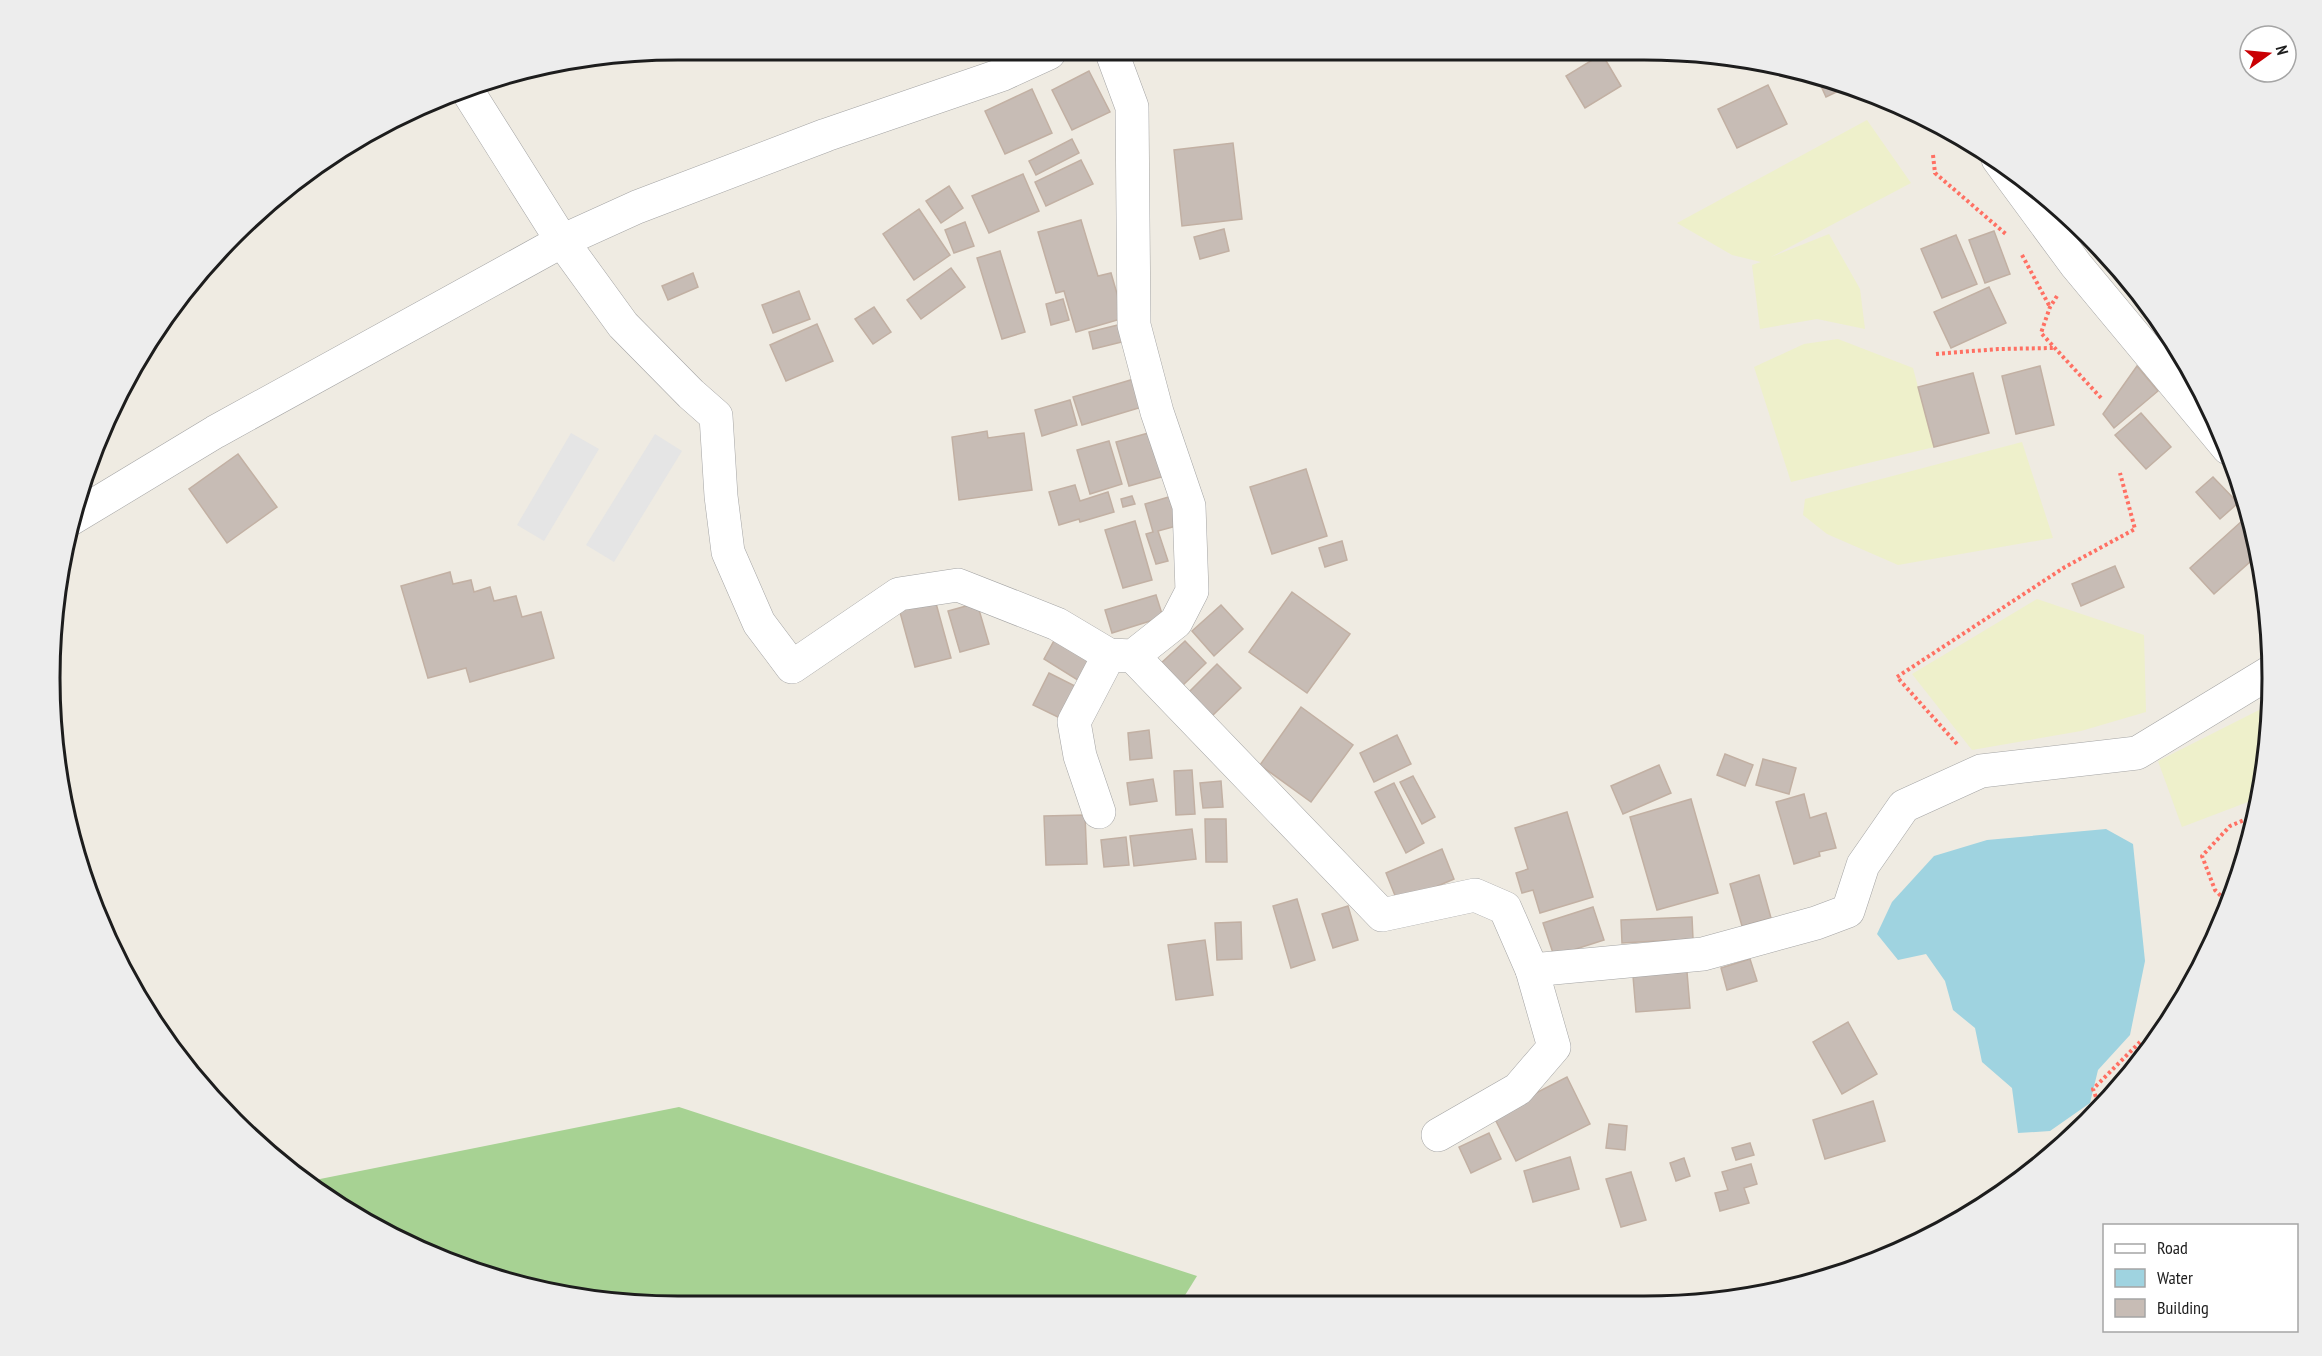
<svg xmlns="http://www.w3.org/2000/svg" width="2322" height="1356" font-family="'PT Sans Narrow',sans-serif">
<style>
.farmland{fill:#eef0cb}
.forest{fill:#a7d293}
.parking{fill:#e5e5e5}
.water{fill:#9fd3e0}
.building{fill:#c7bcb5;stroke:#c2b0a3;stroke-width:1.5}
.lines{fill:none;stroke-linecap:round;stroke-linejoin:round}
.minor-casing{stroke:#a4a4a4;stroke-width:34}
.path{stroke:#ff7063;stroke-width:4;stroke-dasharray:3 3;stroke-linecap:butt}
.minor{stroke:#fff;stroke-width:33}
.rim{fill:none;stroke:#1d1d1d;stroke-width:3}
</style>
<rect width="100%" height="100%" fill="#efebe2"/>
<g class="farmland">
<path d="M1867 120 1911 183 1771 257 1829 234 1860 289 1865 329 1817 319 1760 329 1752 265 1761 262 1732 255 1677 223Z"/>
<path d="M1838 339 1913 368 1934 447 1791 482 1754 367 1804 344Z"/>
<path d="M2022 442 2053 538 1898 565 1827 534 1803 515 1805 499Z"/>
<path d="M2037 599 2144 635 2146 712 2081 731 1972 750 1912 674Z"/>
<path d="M2267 706 2269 713 2261 797 2182 827 2158 761Z"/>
</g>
<path class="forest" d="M679 1107 1197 1276 1179 1305H637L476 1273 329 1201 305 1182Z"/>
<g class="parking">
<path d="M571 433 599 449 544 541 517 525Z"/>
<path d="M655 434 682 451 614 562 586 545Z"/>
</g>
<path class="water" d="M2106 829 2133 844 2145 961 2130 1035 2098 1070 2090 1103 2050 1131 2018 1133 2012 1088 1982 1062 1975 1028 1953 1010 1945 981 1926 954 1898 960 1877 934 1892 902 1934 856 1987 840Z"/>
<g class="building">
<path d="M1602 54 1621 86 1585 108 1566 76Z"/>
<path d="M1089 71 1110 112 1072 130 1052 90Z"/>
<path d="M1817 77 1846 83 1851 85 1826 97Z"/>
<path d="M1768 85 1787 124 1737 148 1718 109Z"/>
<path d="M1032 89 1052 133 1005 154 985 111Z"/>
<path d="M1072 139 1079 153 1036 175 1029 161Z"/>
<path d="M1233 143 1242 219 1182 226 1174 150Z"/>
<path d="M1081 160 1093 184 1046 206 1035 182Z"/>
<path d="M1023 174 1039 211 989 233 972 196Z"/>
<path d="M949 186 963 208 941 223 926 201Z"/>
<path d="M919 209 950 255 914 280 883 234Z"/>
<path d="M1081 220 1098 276 1111 273 1124 318 1076 332 1064 291 1056 293 1038 232Z"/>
<path d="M965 222 974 246 954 253 945 230Z"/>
<path d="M1224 229 1229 251 1200 259 1194 237Z"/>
<path d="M1994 231 2010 274 1985 283 1969 240Z"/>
<path d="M1956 235 1977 284 1942 298 1921 249Z"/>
<path d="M1000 251 1025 332 1002 339 977 258Z"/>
<path d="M951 268 965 287 921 319 907 300Z"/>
<path d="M693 273 698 287 668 300 662 286Z"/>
<path d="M1989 287 2006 323 1951 348 1934 312Z"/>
<path d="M799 291 810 319 773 333 762 305Z"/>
<path d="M1063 299 1069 320 1051 325 1046 304Z"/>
<path d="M874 307 891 332 873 344 855 319Z"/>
<path d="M817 324 833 361 786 381 770 345Z"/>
<path d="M1122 324 1126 341 1093 349 1089 332Z"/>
<path d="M2040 366 2054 425 2016 434 2002 376Z"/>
<path d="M2137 366 2158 391 2114 428 2103 414Z"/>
<path d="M1973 373 1989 433 1934 447 1918 387Z"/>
<path d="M1134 379 1142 407 1082 425 1073 397Z"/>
<path d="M1070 400 1077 425 1042 436 1035 410Z"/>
<path d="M2141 413 2171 447 2146 469 2115 435Z"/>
<path d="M987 431 988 438 1024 433 1032 490 959 500 952 437Z"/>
<path d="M1152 432 1165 476 1129 486 1116 442Z"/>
<path d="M1109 441 1122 484 1090 494 1077 450Z"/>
<path d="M238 454 277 507 227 543 189 489Z"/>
<path d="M1306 469 1327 536 1272 554 1250 487Z"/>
<path d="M2213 477 2238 503 2220 519 2196 492Z"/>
<path d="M1075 485 1080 501 1108 492 1114 512 1080 522 1079 519 1059 525 1049 492Z"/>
<path d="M1132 496 1135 504 1123 507 1121 499Z"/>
<path d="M1172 496 1180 525 1158 531 1168 561 1156 564 1146 534 1153 532 1145 504Z"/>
<path d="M2243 520 2253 532 2260 553 2214 594 2190 568Z"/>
<path d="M1135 521 1152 580 1123 588 1105 530Z"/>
<path d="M1342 541 1347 560 1325 567 1319 548Z"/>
<path d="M2115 566 2124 587 2081 606 2072 584Z"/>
<path d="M450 572 453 584 471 580 474 592 490 587 494 601 516 596 522 617 541 612 554 658 470 682 466 668 428 678 401 586Z"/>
<path d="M1292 592 1350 634 1307 693 1249 652Z"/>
<path d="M1156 595 1163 617 1112 633 1105 610Z"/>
<path d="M934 596 951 658 915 667 898 605Z"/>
<path d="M977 603 989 644 960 652 948 611Z"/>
<path d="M1221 605 1243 629 1214 656 1192 631Z"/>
<path d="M1056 637 1097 661 1084 684 1044 659Z"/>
<path d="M1185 641 1206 663 1181 687 1159 665Z"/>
<path d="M1217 664 1241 688 1212 716 1188 693Z"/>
<path d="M1049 673 1081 689 1066 721 1033 705Z"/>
<path d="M1301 707 1353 745 1311 802 1260 765Z"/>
<path d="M1149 730 1152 758 1130 760 1128 733Z"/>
<path d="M1397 735 1411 764 1374 782 1360 753Z"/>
<path d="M1725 754 1753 765 1745 786 1717 775Z"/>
<path d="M1763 759 1796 768 1789 794 1756 785Z"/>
<path d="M1659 765 1671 793 1623 814 1611 786Z"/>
<path d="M1192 770 1195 814 1176 815 1174 771Z"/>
<path d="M1413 776 1435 817 1422 824 1400 782Z"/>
<path d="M1153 779 1157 801 1130 805 1127 783Z"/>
<path d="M1221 781 1223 807 1203 808 1200 783Z"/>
<path d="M1394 783 1424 843 1406 853 1375 792Z"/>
<path d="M1804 794 1810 818 1826 813 1836 848 1819 852 1820 856 1794 864 1776 802Z"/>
<path d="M1691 799 1718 893 1657 910 1630 817Z"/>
<path d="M1567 812 1593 897 1540 913 1533 890 1522 893 1516 873 1528 869 1515 828Z"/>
<path d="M1085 815 1087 864 1046 865 1044 816Z"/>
<path d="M1205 819H1226L1227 862H1206Z"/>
<path d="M1192 829 1196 859 1134 866 1130 836Z"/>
<path d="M1126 837 1129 865 1104 867 1101 840Z"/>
<path d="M1442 849 1454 879 1398 903 1386 873Z"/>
<path d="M1759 875 1771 918 1742 926 1730 884Z"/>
<path d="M1297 899 1315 960 1291 968 1273 906Z"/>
<path d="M1348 906 1358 940 1333 948 1322 914Z"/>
<path d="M1593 907 1604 940 1554 956 1543 923Z"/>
<path d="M1692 917 1693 939 1622 943 1621 920Z"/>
<path d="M1241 922 1242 959 1217 960 1215 923Z"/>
<path d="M1205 940 1213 995 1176 1000 1168 945Z"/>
<path d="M1750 959 1757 981 1727 990 1721 968Z"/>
<path d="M1687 972 1690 1008 1636 1012 1633 976Z"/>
<path d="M1848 1022 1877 1074 1842 1094 1813 1042Z"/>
<path d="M1567 1077 1590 1124 1516 1161 1493 1115Z"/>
<path d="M1873 1101 1885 1141 1825 1159 1813 1120Z"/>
<path d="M1609 1124 1627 1126 1625 1150 1606 1148Z"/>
<path d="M1489 1133 1501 1159 1471 1173 1459 1147Z"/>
<path d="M1750 1143 1754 1155 1736 1160 1732 1148Z"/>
<path d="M1570 1157 1579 1189 1533 1202 1524 1171Z"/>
<path d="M1684 1158 1690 1176 1676 1181 1670 1163Z"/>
<path d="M1751 1164 1757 1184 1744 1188 1749 1203 1720 1211 1715 1193 1728 1190 1722 1172Z"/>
<path d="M1631 1172 1646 1220 1621 1227 1606 1179Z"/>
</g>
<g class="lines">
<g class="minor-casing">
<g id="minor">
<path d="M465 87 562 241 623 325 691 394 716 416 721 496 728 552 759 623 792 667 899 594 958 585 1057 624 1109 655 1133 656 1176 622 1192 591 1189 506 1157 412 1134 325 1132 107 1112 53"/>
<path d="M1998 159 2076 265 2228 448"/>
<path d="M71 519 215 432 562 241 637 207 826 135 1001 75 1049 53"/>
<path d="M1133 656 1382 915 1475 895 1505 908 1532 970 1703 954 1816 923 1848 911 1863 865 1904 806 1981 771 2137 753 2272 671"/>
<path d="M1099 812 1080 756 1074 722 1109 655"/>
<path d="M1438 1135 1518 1089 1554 1047 1532 970"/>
</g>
</g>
<g class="path">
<path d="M1933 155 1935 173 2007 235"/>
<path d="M2022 255 2050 307"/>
<path d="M2057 296 2050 307 2041 333 2102 399"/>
<path d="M1936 354 1998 349 2053 348"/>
<path d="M1957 744 1897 677 2065 567 2135 529 2120 473"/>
<path d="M2229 904 2215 890 2202 856 2230 826 2256 815"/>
<path d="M2100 1108 2093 1089 2140 1042"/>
</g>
<use href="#minor" class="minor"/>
</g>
<path d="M0 0H2322V1356H0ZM678 60H1644A618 618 0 0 1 2262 678V678A618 618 0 0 1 1644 1296H678A618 618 0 0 1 60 678V678A618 618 0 0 1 678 60Z" fill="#ededed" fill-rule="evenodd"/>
<path class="rim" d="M678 60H1644A618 618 0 0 1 2262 678V678A618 618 0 0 1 1644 1296H678A618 618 0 0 1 60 678V678A618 618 0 0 1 678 60Z"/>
<rect x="2103" y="1224" width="195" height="108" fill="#ffffff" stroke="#a5a5a5" stroke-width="1.5"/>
<rect x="2115" y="1244" width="30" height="9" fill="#ffffff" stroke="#a5a5a5" stroke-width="1.5"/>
<text x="2157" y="1254" font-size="18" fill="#1d1d1d">Road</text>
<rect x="2115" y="1269" width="30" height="18" fill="#9fd3e0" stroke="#a5a5a5" stroke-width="1.5"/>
<text x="2157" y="1284" font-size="18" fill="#1d1d1d">Water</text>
<rect x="2115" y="1299" width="30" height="18" fill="#c7bcb5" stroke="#a5a5a5" stroke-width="1.5"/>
<text x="2157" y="1314" font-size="18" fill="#1d1d1d">Building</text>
<g transform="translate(2268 54) rotate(75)"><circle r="28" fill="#ffffff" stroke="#a5a5a5" stroke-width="1.5"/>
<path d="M0-4.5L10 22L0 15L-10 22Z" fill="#ca0004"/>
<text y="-9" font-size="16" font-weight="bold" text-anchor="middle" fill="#1d1d1d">N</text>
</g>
</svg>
